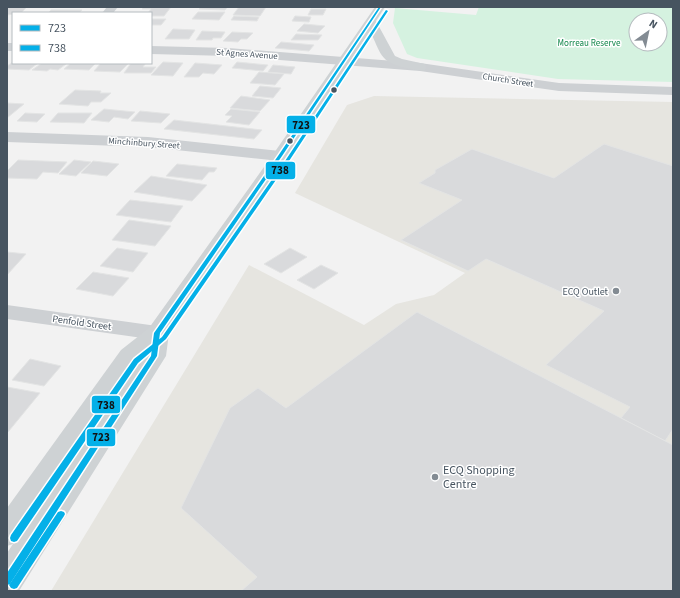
<svg xmlns="http://www.w3.org/2000/svg" width="680" height="598" font-family="'Source Sans 3',sans-serif">
<style>
.commercial{fill:#e6e5e0}
.green{fill:#d5f2e0;fill-rule:evenodd}
.building{fill:#d9dadc;stroke:#e3e4e4}
.lines{fill:none;stroke-linecap:round;stroke-linejoin:round}
.minor{fill:#cdd0d3;fill-rule:evenodd}
.tertiary{fill:#cdd0d3;fill-rule:evenodd}
.secondary{fill:#ced2d4;fill-rule:evenodd}
.bus-1-casing{stroke:#fff;stroke-width:3}
.bus-2-casing{stroke:#fff;stroke-width:3}
.bus-1{fill:#04b0e8;fill-rule:evenodd}
.bus-2{fill:#04b0e8;fill-rule:evenodd}
.bus-dot{fill:#475460;stroke:#fff;stroke-width:1.5}
.poi-dot{fill:#838b93;stroke:#fff;stroke-width:1.5}
.labels{text-anchor:middle;stroke-width:3;stroke-linejoin:round;paint-order:stroke}
.far-park-label{font-size:9px;fill:#12874b;stroke:#fff}
.far-street-label{font-size:9px;fill:#475460;stroke:#fff}
.poi-label{font-size:10px;fill:#475460;stroke:#fff;text-anchor:end}
.street-label{font-size:10px;fill:#475460;stroke:#fff}
.near-poi-label{font-size:12px;fill:#475460;stroke:#fff;text-anchor:start}
.line-badge{stroke:#fff;stroke-width:1.5}
.pale-badge-label{font-size:11px;text-anchor:middle;font-weight:bold;fill:#111}
</style>
<rect width="100%" height="100%" fill="#f2f2f2"/>
<path class="commercial" d="M374 96 673 102V591H51L249 265 364 325 396 304 434 295 465 273 295 193 347 105Z"/>
<path class="green" d="M479 7H673V82L558 79 417 58 407 54 393 23 395 8 476 15ZM636 20H660V44H636Z"/>
<g class="building">
<path d="M7 7H27L21 13 7 15Z"/>
<path d="M144 7H171L164 16H151V13H148L151 9H142Z"/>
<path d="M201 7H228L225 10 199 9Z"/>
<path d="M239 7H266L260 16 233 15Z"/>
<path d="M311 9H326L323 15H308Z"/>
<path d="M51 10H82L79 13H48Z"/>
<path d="M198 12H225L219 20 192 19Z"/>
<path d="M234 16 259 17 257 21 231 20Z"/>
<path d="M295 16 311 17 309 22 292 21Z"/>
<path d="M151 19H166L161 25H151Z"/>
<path d="M304 24 325 26 318 33 297 31Z"/>
<path d="M173 29 195 30 189 39H165Z"/>
<path d="M202 31 225 32 221 38H213L212 40H196Z"/>
<path d="M232 32 253 33 247 39H241L238 42 223 41Z"/>
<path d="M296 34 322 35 318 40H291Z"/>
<path d="M281 42 314 45 309 51 275 48Z"/>
<path d="M13 62V63H38L29 70 7 69V66Z"/>
<path d="M163 62 183 63 173 76 151 75Z"/>
<path d="M237 62 268 65 263 71 232 68Z"/>
<path d="M42 63H57L66 64 58 70 50 69 47 71 32 70Z"/>
<path d="M71 63H96L89 70 64 69Z"/>
<path d="M101 63H113L128 64 120 72 94 71Z"/>
<path d="M131 63 145 64 143 67H156L151 73H124Z"/>
<path d="M195 63 222 65 214 74 203 73 199 77H184Z"/>
<path d="M273 65 295 67 291 74 268 72Z"/>
<path d="M259 72 284 74 275 85 250 83Z"/>
<path d="M260 86 281 88 273 98 252 96Z"/>
<path d="M75 90 101 91 100 93H111L101 102H91L88 106 59 104Z"/>
<path d="M241 96 270 100 260 111 230 108Z"/>
<path d="M7 103 24 104 7 118Z"/>
<path d="M104 109 135 112 128 119 114 117 109 122 91 120Z"/>
<path d="M231 109 260 112 249 125 226 122 232 116 225 115Z"/>
<path d="M140 111 170 114 161 123 131 121Z"/>
<path d="M25 113 45 114 37 122 17 121Z"/>
<path d="M58 113H92L84 123 50 122Z"/>
<path d="M174 120 262 130 254 139 164 129Z"/>
<path d="M604 144 673 166V429L665 441 621 418 630 407 546 365 604 311 486 259 468 271 401 240 462 200 419 183 435 173V170L472 149 554 178Z"/>
<path d="M18 160 67 162 58 173 43 172 37 179 7 178V171Z"/>
<path d="M74 160 91 162 76 176 59 174Z"/>
<path d="M93 161 119 164 107 176 81 173Z"/>
<path d="M177 164 217 168 214 172H209L202 180 166 176Z"/>
<path d="M151 176 207 185 192 201 134 192Z"/>
<path d="M130 200 183 206 171 222 116 215Z"/>
<path d="M129 220 171 226 155 246 112 240Z"/>
<path d="M117 248 148 253 133 272 100 266Z"/>
<path d="M290 248 307 257 281 273 264 264Z"/>
<path d="M7 252 26 254 7 275Z"/>
<path d="M321 265 338 273 314 289 297 280Z"/>
<path d="M93 272 129 278 113 296 76 289Z"/>
<path d="M417 312 673 445V591H241L257 577 181 508 230 408 258 388 286 408Z"/>
<path d="M30 359 61 366 44 386 12 380Z"/>
<path d="M7 387 40 393 8 432H7Z"/>
</g>
<g class="lines">
<g class="minor">
<path d="M107 7H118L113 13H102Z"/>
<rect x="7" y="43" width="6" height="8"/>
<path d="M151 46 228 48 420 63 559 83 673 87V95L559 91 420 71 228 56 151 54Z"/>
<path d="M7 305 157 326 165 328 169 333 165 338 157 340 7 319Z"/>
</g>
<path class="tertiary" d="M7 132 148 137 280 151 286 153 288 156 286 159 280 161 148 147 7 142Z"/>
<path class="secondary" d="M375 7H385L376 21 395 56 402 59 425 64 426 67 425 70C418 71 412 69 406 68 379 62 381 53 370 31L288 156 169 333 166 356 19 591H7V553L13 544 7 546V508L121 350 149 328 274 153Z"/>
<g class="bus-1-casing">
<path id="bus-1" d="M379 7H381L282 156 160 333 157 356 10 584 7 585V573L151 356 154 333 278 156Z"/>
</g>
<g class="bus-2-casing">
<g id="bus-2">
<path d="M386 10 388 11 289 161 166 339 138 363 17 541 14 542 11 541 10 538 11 535 134 359 162 337 285 161Z"/>
<path d="M61 511 64 512 65 514 64 516 17 588 14 589 11 588 9 585 11 582 58 512Z"/>
</g>
</g>
<use href="#bus-1" class="bus-1"/>
<use href="#bus-2" class="bus-2"/>
</g>
<g class="bus-dot">
<circle cx="334" cy="90" r="3.5"/>
<circle cx="290" cy="141" r="3.5"/>
</g>
<g class="poi-dot">
<circle cx="616" cy="291" r="4"/>
<circle cx="435" cy="477" r="4"/>
</g>
<g class="labels">
<g class="far-park-label">
<text x="589" y="46">Morreau Reserve</text>
</g>
<g class="far-street-label">
<text transform="translate(247 54) rotate(4)" y="3">St Agnes Avenue</text>
<text transform="translate(508 80) rotate(9)" y="3">Church Street</text>
<text transform="translate(144 143) rotate(4)" y="3">Minchinbury Street</text>
</g>
<g class="poi-label">
<text x="608" y="295">ECQ Outlet</text>
</g>
<g class="street-label">
<text transform="translate(82 322) rotate(8)" y="4">Penfold Street</text>
</g>
<g class="near-poi-label">
<text x="443" y="474">ECQ Shopping<tspan x="443" dy="14">Centre</tspan></text>
</g>
</g>
<g class="line-badge">
<rect x="286" y="115" width="30" height="19" rx="4" fill="#04b0e8"/>
<rect x="265" y="161" width="31" height="19" rx="4" fill="#04b0e8"/>
<rect x="91" y="395" width="30" height="19" rx="4" fill="#04b0e8"/>
<rect x="86" y="428" width="30" height="19" rx="4" fill="#04b0e8"/>
</g>
<g class="pale-badge-label">
<text x="301" y="129">723</text>
<text x="280" y="174">738</text>
<text x="106" y="409">738</text>
<text x="101" y="441">723</text>
</g>
<rect width="680" height="598" fill="none" stroke="#475460" stroke-width="16"/>
<rect x="12" y="12" width="140" height="52" fill="#ffffff" stroke="#b5bbbf"/>
<rect x="20" y="25" width="20" height="6" fill="#04b0e8" stroke="#b5bbbf"/>
<text x="48" y="32" font-size="12" fill="#475460">723</text>
<rect x="20" y="45" width="20" height="6" fill="#04b0e8" stroke="#b5bbbf"/>
<text x="48" y="52" font-size="12" fill="#475460">738</text>
<g transform="translate(648 32) rotate(33)"><circle r="19" fill="#ffffff" stroke="#b5bbbf"/>
<path d="M0-3L7 15L0 10L-7 15Z" fill="#838b93"/>
<text y="-6" font-size="11" font-weight="bold" text-anchor="middle" fill="#475460">N</text>
</g>
</svg>
